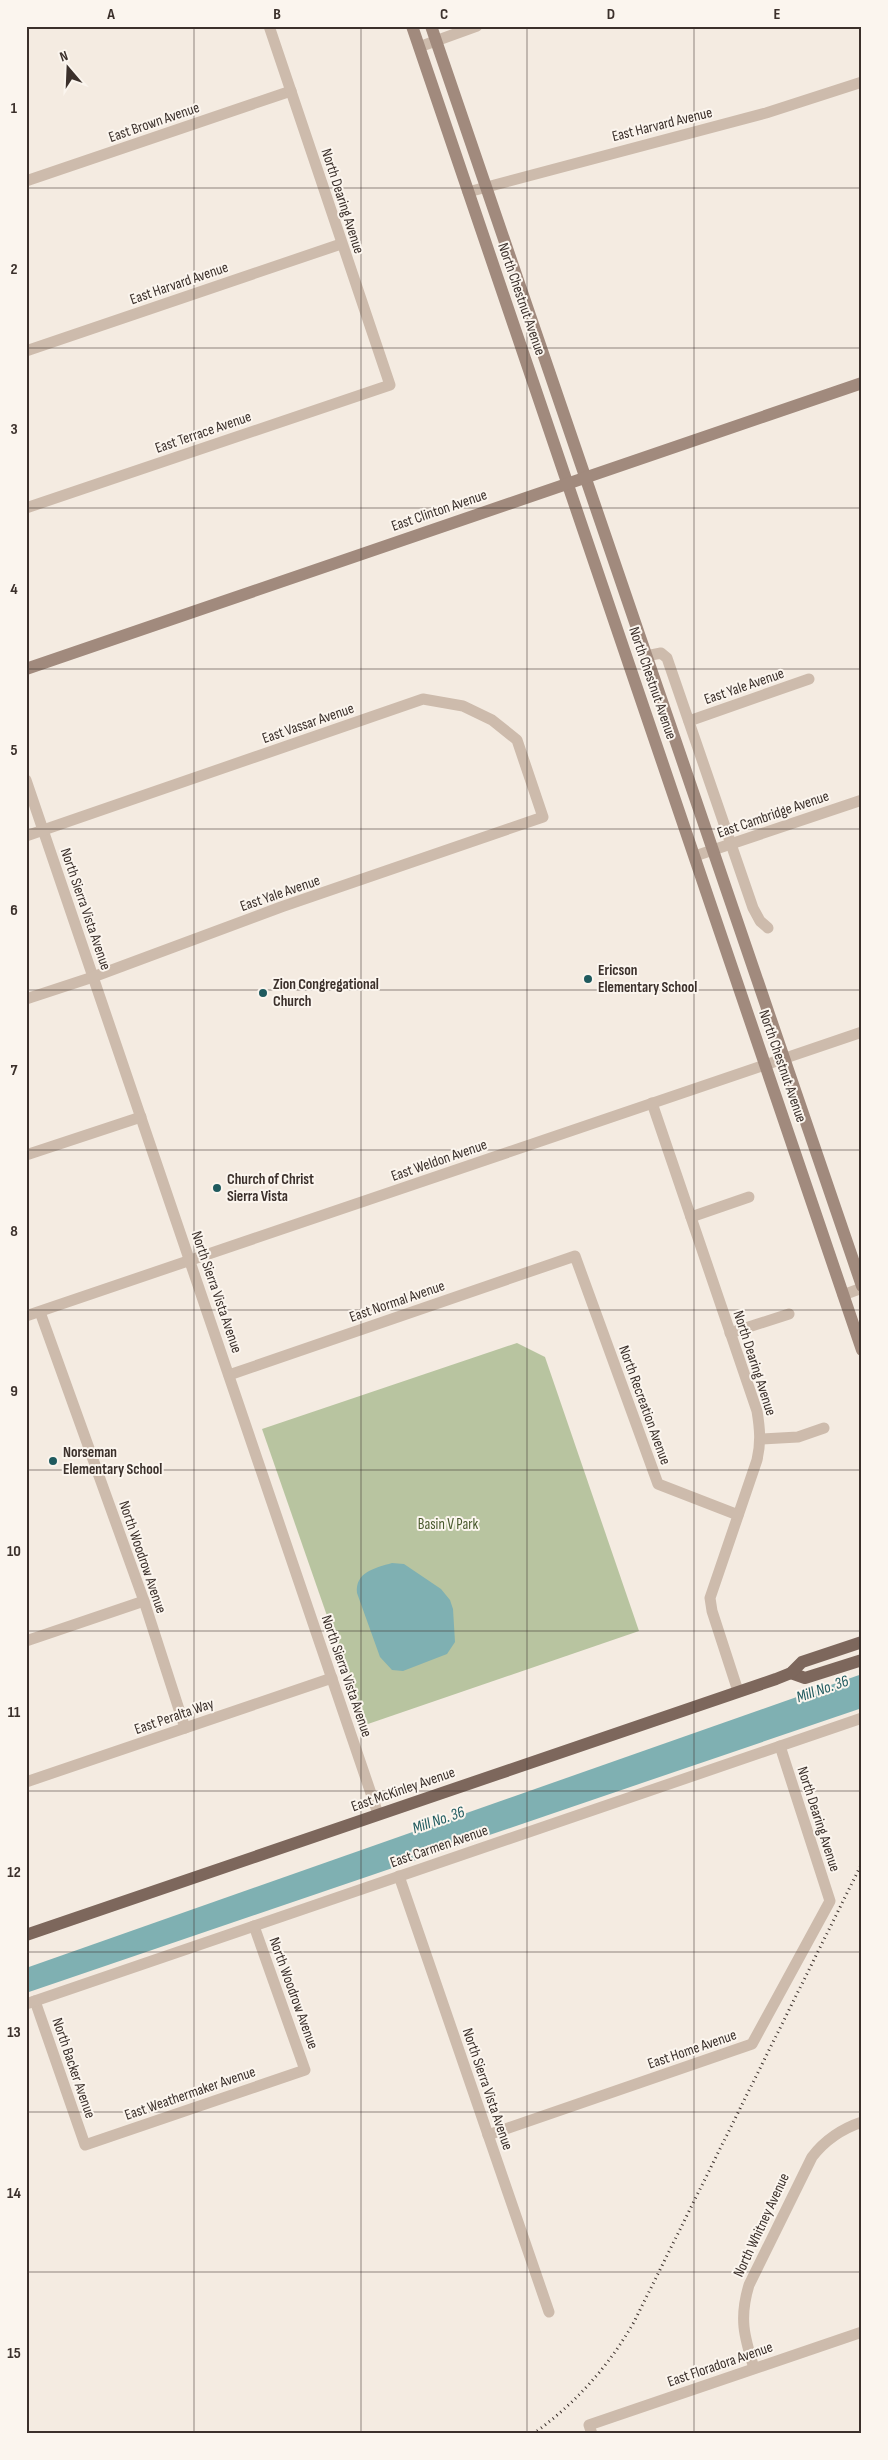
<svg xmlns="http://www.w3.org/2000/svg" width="888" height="2460" font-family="'Sofia Sans Condensed',sans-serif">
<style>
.green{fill:#b8c4a0}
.water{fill:#7fb0b2}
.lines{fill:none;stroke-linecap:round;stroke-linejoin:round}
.minor{stroke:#cdbbac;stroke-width:11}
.secondary{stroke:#a18a7d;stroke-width:12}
.primary{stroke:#7d675c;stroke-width:12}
.rail{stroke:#3b302b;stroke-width:3;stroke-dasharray:1 4;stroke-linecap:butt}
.grid{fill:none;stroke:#3b302b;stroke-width:1;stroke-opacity:0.55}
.poi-dot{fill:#1f5a5e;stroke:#fbf5ee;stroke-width:2}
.labels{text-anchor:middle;stroke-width:4;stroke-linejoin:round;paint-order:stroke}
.street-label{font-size:15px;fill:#3b302b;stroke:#fbf5ee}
.poi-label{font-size:15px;font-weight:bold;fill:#3b302b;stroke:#fbf5ee;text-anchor:start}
.park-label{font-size:15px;fill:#4a5a2e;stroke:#fbf5ee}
.water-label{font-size:16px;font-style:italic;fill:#1f5a5e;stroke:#fbf5ee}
.neatline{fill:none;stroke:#3b302b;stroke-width:2}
.grid-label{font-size:16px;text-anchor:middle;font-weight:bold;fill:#3b302b}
</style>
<rect width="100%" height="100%" fill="#f4ebe1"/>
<path class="green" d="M517 1343 545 1357 639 1631 365 1725 262 1429Z"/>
<g class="water">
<path d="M392 1563 404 1564 441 1589 450 1600 453 1609 455 1642 447 1654 403 1671 392 1670 380 1657 357 1593C355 1572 375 1568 392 1563Z"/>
<path d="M862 1674V1708L26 1993V1968Z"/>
</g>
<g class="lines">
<g class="minor">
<path d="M419 47 477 26"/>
<path d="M26 181 291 91"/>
<path d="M468 192 766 113 862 82"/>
<path d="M26 351 341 244"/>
<path d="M26 508 390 385 269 26"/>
<path d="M646 656 661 653 667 658 753 908 760 921 768 928"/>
<path d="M689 721 809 679"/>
<path d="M26 780 378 1814"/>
<path d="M26 836 423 699 463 706 492 720 517 740 543 817 281 907 93 977 26 999"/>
<path d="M695 856 862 800"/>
<path d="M652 1103 757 1411C760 1429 761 1443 757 1460L710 1598 712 1611 738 1691"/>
<path d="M26 1155 141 1117"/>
<path d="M691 1217 749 1197"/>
<path d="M843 1295 862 1288"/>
<path d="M40 1312 144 1601 185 1728"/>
<path d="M26 1316 862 1032"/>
<path d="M730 1333 789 1314"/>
<path d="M229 1375 575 1256 658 1484 738 1515"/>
<path d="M761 1439 798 1437 824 1428"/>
<path d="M26 1641 144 1601"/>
<path d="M26 1782 332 1678"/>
<path d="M399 1876 549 2312"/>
<path d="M35 2001 85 2145 305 2070 254 1926"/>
<path d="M26 2004 862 1718"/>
<path d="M488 2135 752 2044 830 1901 780 1746"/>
<path d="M754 2368C744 2336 739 2318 749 2285L812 2157C825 2140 841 2129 862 2122"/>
<path d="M592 2434 589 2425 862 2332"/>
</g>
<g class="secondary">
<path d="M412 26 862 1350"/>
<path d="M431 26 862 1286"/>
<path d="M26 669 862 383"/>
</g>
<g class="primary">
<path d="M791 1673 805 1678 862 1660"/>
<path d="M26 1935 776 1679 791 1673 802 1662 862 1642"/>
</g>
<path class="rail" d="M533 2434C575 2404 609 2366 634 2322L862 1863"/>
</g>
<path class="grid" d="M194 26V2434M361 26V2434M527 26V2434M694 26V2434M26 188H862M26 348H862M26 508H862M26 669H862M26 829H862M26 990H862M26 1150H862M26 1310H862M26 1470H862M26 1631H862M26 1791H862M26 1952H862M26 2112H862M26 2272H862"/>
<g class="poi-dot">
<circle cx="588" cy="979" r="5"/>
<circle cx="263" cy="993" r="5"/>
<circle cx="217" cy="1188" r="5"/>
<circle cx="53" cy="1461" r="5"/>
</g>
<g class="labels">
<g class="street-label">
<text transform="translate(154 122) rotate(-19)" y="5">East Brown Avenue</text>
<text transform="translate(662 124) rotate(-14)" y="5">East Harvard Avenue</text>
<text transform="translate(343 201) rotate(72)" y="5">North Dearing Avenue</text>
<text transform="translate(179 283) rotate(-19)" y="5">East Harvard Avenue</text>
<text transform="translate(522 299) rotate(71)" y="5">North Chestnut Avenue</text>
<text transform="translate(203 432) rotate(-19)" y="5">East Terrace Avenue</text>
<text transform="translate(439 510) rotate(-19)" y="5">East Clinton Avenue</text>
<text transform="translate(653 683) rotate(71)" y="5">North Chestnut Avenue</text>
<text transform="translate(744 686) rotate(-19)" y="5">East Yale Avenue</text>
<text transform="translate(308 723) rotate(-19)" y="5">East Vassar Avenue</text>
<text transform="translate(773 814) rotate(-19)" y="5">East Cambridge Avenue</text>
<text transform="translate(280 893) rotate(-19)" y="5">East Yale Avenue</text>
<text transform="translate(86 909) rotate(71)" y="5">North Sierra Vista Avenue</text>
<text transform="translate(783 1066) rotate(71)" y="5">North Chestnut Avenue</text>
<text transform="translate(439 1160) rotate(-19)" y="5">East Weldon Avenue</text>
<text transform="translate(217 1292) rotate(71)" y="5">North Sierra Vista Avenue</text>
<text transform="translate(397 1301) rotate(-19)" y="5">East Normal Avenue</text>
<text transform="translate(755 1363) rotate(72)" y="5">North Dearing Avenue</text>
<text transform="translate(645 1405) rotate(70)" y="5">North Recreation Avenue</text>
<text transform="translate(143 1557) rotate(71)" y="5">North Woodrow Avenue</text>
<text transform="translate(347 1676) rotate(71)" y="5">North Sierra Vista Avenue</text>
<text transform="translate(174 1716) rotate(-19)" y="5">East Peralta Way</text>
<text transform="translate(403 1789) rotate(-19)" y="5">East McKinley Avenue</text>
<text transform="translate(819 1819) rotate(72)" y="5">North Dearing Avenue</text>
<text transform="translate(439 1846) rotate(-19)" y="5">East Carmen Avenue</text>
<text transform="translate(294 1993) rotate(70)" y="5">North Woodrow Avenue</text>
<text transform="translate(692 2049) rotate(-19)" y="5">East Home Avenue</text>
<text transform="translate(74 2068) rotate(71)" y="5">North Backer Avenue</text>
<text transform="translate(488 2089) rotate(71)" y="5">North Sierra Vista Avenue</text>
<text transform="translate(190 2093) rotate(-19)" y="5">East Weathermaker Avenue</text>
<text transform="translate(761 2225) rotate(-65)" y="5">North Whitney Avenue</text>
<text transform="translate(720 2364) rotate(-19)" y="5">East Floradora Avenue</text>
</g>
<g class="poi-label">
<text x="598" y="975">Ericson<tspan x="598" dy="17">Elementary School</tspan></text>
<text x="273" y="989">Zion Congregational<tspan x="273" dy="17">Church</tspan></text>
<text x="227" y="1184">Church of Christ<tspan x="227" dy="17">Sierra Vista</tspan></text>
<text x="63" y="1457">Norseman<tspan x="63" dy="17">Elementary School</tspan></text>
</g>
<g class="park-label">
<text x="448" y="1529">Basin V Park</text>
</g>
<g class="water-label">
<text transform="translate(822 1688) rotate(-19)" y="6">Mill No. 36</text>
<text transform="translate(438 1819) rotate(-19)" y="6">Mill No. 36</text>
</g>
</g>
<rect width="888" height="2460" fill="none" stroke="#fbf5ee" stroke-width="55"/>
<g transform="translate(68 68) rotate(341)" stroke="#fbf5ee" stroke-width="4" paint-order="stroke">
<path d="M0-4L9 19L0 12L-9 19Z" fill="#3b302b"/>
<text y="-8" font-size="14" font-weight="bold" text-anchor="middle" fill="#3b302b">N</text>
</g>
<rect x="28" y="28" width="832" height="2404" class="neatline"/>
<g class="grid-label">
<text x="111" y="19">A</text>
<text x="277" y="19">B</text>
<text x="444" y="19">C</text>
<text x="611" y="19">D</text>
<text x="777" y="19">E</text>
<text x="14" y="113">1</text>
<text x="14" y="274">2</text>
<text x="14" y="434">3</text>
<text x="14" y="594">4</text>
<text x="14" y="755">5</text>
<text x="14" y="915">6</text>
<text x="14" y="1075">7</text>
<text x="14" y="1236">8</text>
<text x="14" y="1396">9</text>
<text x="14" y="1556">10</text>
<text x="14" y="1717">11</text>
<text x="14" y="1877">12</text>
<text x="14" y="2037">13</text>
<text x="14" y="2198">14</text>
<text x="14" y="2358">15</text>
</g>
</svg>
